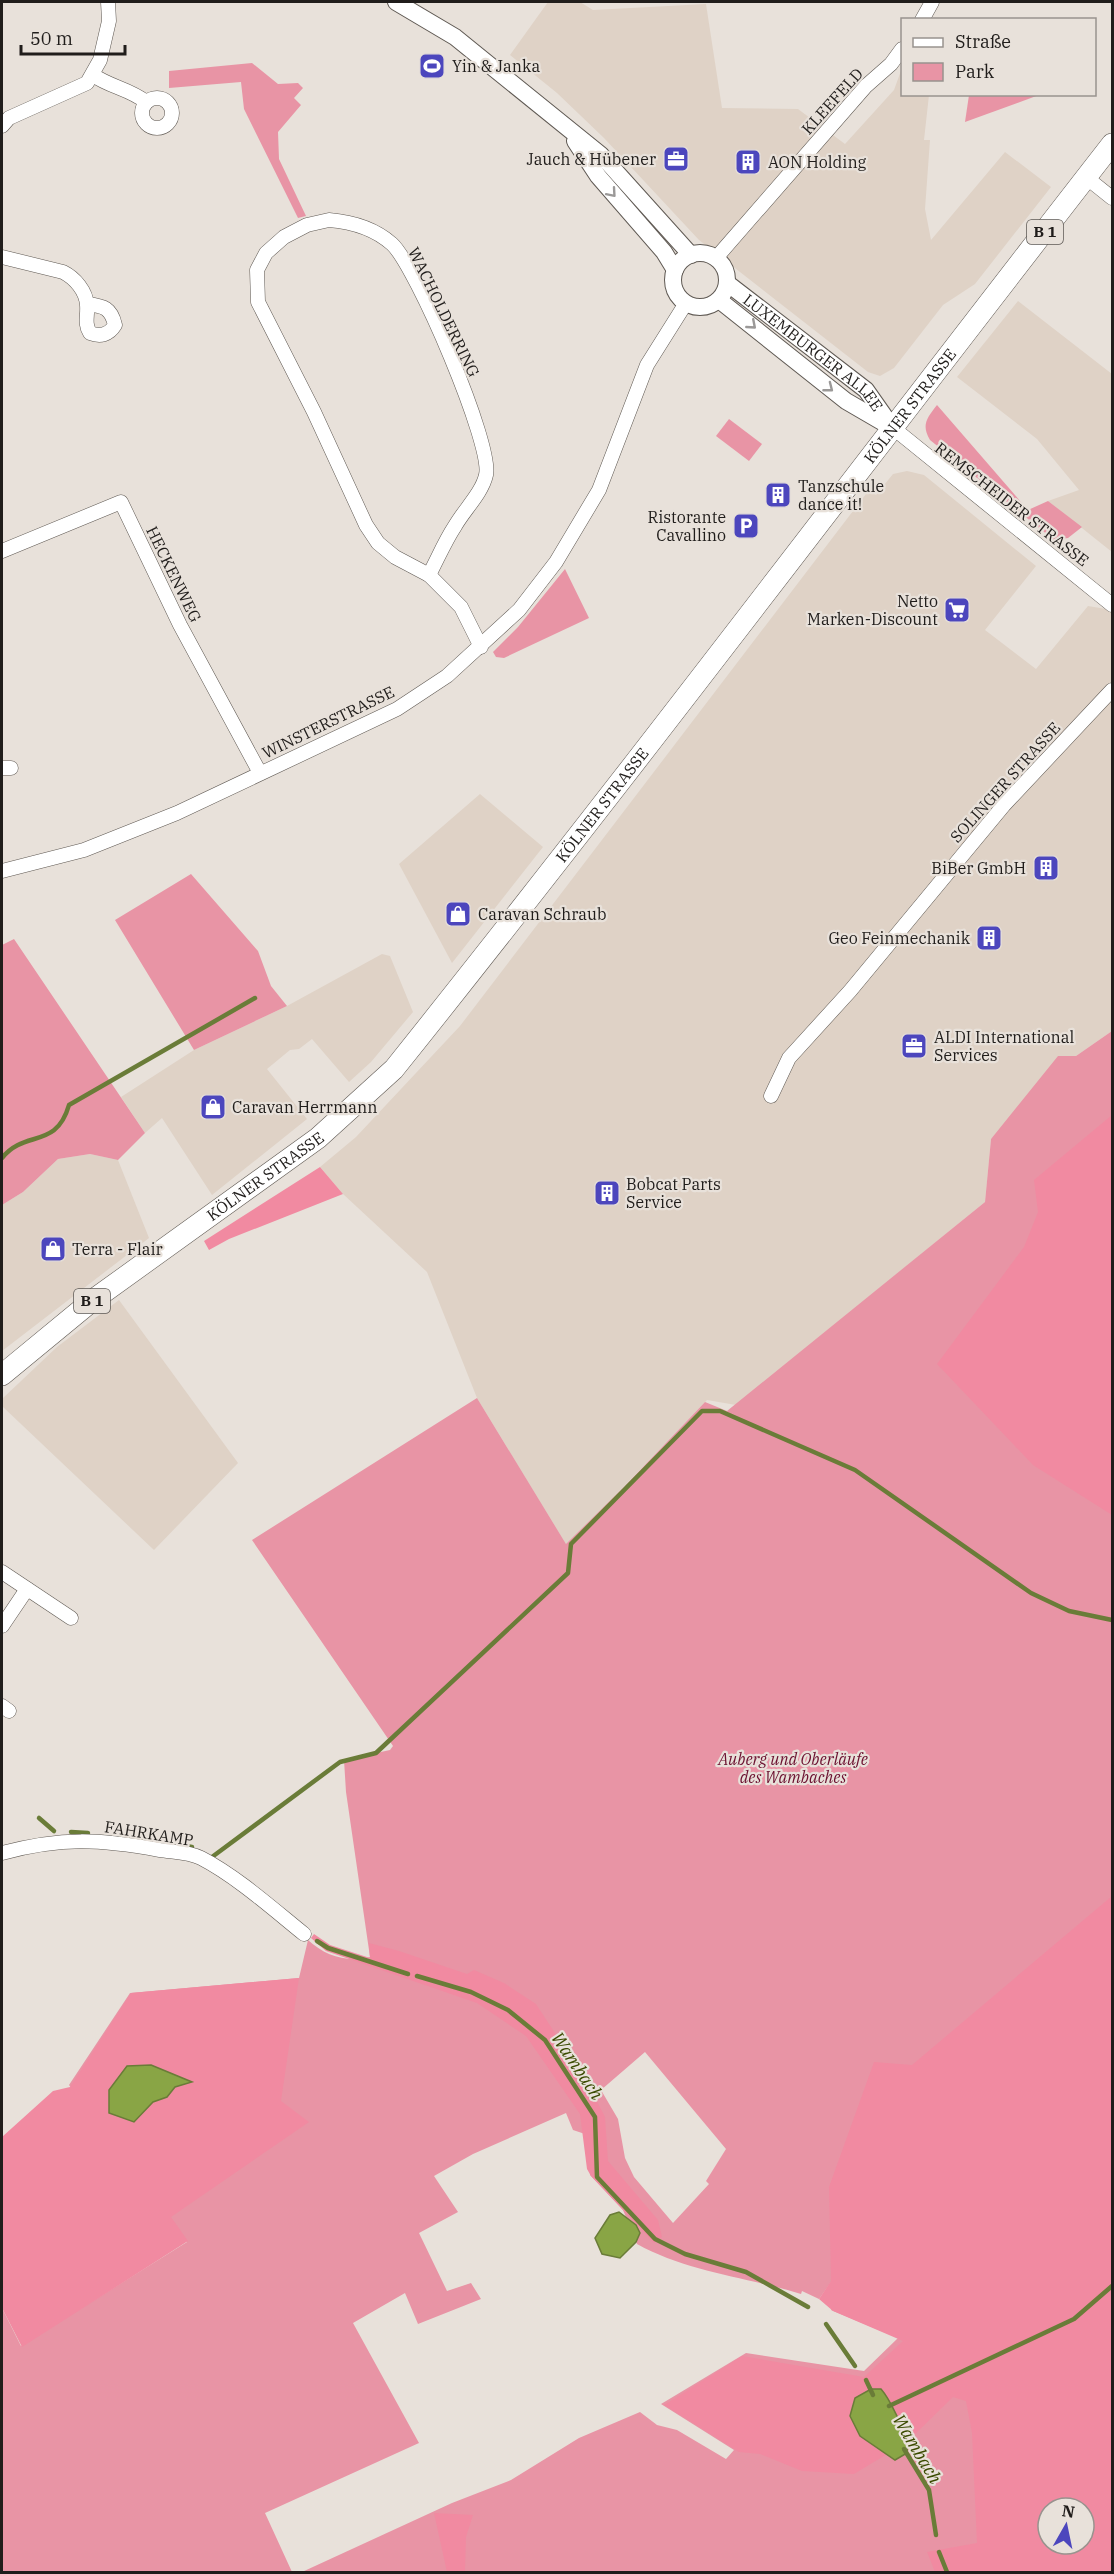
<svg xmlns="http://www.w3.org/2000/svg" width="1114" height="2574" font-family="'IBM Plex Serif',serif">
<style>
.built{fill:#dfd2c6}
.green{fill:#e894a5;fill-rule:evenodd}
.forest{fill:#f18aa1;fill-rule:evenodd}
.water{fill:#89a545;stroke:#6a7c38;stroke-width:1.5}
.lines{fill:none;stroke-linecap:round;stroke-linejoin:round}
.stream{stroke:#6a7c38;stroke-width:4.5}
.minor-casing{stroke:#5f5953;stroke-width:15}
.tertiary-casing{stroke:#5f5953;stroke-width:18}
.primary-casing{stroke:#5f5953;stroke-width:22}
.minor{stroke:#fff;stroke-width:14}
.tertiary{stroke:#fff;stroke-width:16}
.primary{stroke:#fff;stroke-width:21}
.oneway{stroke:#9b9998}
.labels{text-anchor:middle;stroke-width:4.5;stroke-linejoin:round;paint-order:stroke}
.shield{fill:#e8e1da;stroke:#5c5854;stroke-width:1.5}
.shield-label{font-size:15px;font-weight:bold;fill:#201d1b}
.poi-label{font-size:16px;fill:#201d1b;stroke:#e8e1da;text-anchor:start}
.street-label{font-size:16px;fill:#201d1b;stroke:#e8e1da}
.park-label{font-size:16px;font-style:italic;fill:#6c1130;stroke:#e8e1da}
.water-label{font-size:18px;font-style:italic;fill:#3a4b00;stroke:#e8e1da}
</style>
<rect width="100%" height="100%" fill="#e8e1da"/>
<g class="built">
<path d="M548 2H580L593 10 706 4 722 108 798 109 845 144 894 90 902 68V94L929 95 924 140H930L925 209 931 240 1005 152 1051 187 975 284 943 305 894 368 880 376 868 372 699 240 604 138 557 93 510 55Z"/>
<path d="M1018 301 1112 374V552L1048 501 1079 490 1037 439 957 377Z"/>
<path d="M907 471 924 475 1036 566 985 630 1036 669 1088 606 1112 610V1031L1076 1056 991 1139 985 1202 736 1405 707 1400 567 1546 477 1398 427 1272 343 1194 320 1167 356 1137 460 1026 869 490 876 495 893 474Z"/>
<path d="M480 794 543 847 452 963 399 864Z"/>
<path d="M382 954 390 956 413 1012 371 1062 349 1082 312 1039 299 1049 290 1050 267 1069 307 1119 212 1195 162 1118 145 1133 121 1097 194 1050 287 1006Z"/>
<path d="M90 1154 118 1160 149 1238 2 1351V1205L23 1192 58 1159Z"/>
<path d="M119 1300 238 1463 154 1550 2 1406V1399L57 1347Z"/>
</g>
<g class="green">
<path d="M252 63 278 84 298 83 303 88 294 98 301 105 278 132 279 159 306 216 298 218 244 109 241 82 169 88V71Z"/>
<path d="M969 95 1039 94V95L965 122Z"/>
<path d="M937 405 1028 510 1048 501 1082 527 1068 538 1054 540 930 440C921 425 927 418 937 405Z"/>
<path d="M729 419 762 444 749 461 716 436Z"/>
<path d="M565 569 589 618 504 658 496 657 493 652 518 627Z"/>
<path d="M191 874 258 951 271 986 287 1006 194 1050 115 920Z"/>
<path d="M14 939 145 1133 118 1160 90 1154 58 1159 23 1192 2 1205V945Z"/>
<path d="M1112 1031V2572H302L452 2503 511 2480 579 2438 640 2412 657 2425 677 2430 726 2459 734 2450 661 2404 746 2353 864 2371 898 2338 831 2310 867 2252 831 2237V2282L819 2299 802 2291 801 2294C747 2277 687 2272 637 2244L623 2210 590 2175 588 2135 573 2130 566 2113 473 2154 434 2176 458 2212 419 2233 447 2291 471 2283 481 2299 418 2324 405 2293 353 2323 419 2443 265 2513 292 2572H2V2308L21 2346 187 2242 69 2085 130 1993 299 1978 308 1940C325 1956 348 1963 370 1957L346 1792 344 1760 390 1750 393 1746 252 1540 477 1398 566 1544 624 1487 705 1402 727 1411 985 1202 991 1139 1058 1056H1076ZM645 2052 726 2149 706 2181 709 2184 673 2223 634 2177 625 2158 618 2119 601 2090ZM1048 2508H1084V2544H1048Z"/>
</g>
<g class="forest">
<path d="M1112 1115V1515L1033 1465 937 1364 1024 1247 1038 1212 1034 1180Z"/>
<path d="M320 1167 343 1194 229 1239 209 1250 204 1241Z"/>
<path d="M1112 1896V2564L1109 2572H935L927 2552 977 2543 972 2433 966 2401 953 2397 907 2442 854 2474 802 2471 760 2454 739 2452 664 2405 742 2356 864 2377 903 2341 833 2311 819 2299 831 2281 829 2187 874 2062 912 2065ZM1048 2508H1084V2544H1048Z"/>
<path d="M314 1934 330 1945 370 1958 369 1943 399 1951 467 1974 474 1970 504 1983 536 2004 587 2082 605 2117 608 2161 658 2220 662 2237 654 2243 591 2176 587 2169 580 2114 526 2036 477 2003 326 1951 311 1938Z"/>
<path d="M299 1978 281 2101 309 2122 171 2217 188 2241 22 2347 2 2308V2137L53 2091 70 2087 131 1993Z"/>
<path d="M434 2513 473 2515 466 2537 465 2572H447Z"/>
</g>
<g class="water">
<path d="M151 2065 192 2082 175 2087 167 2097 153 2102 134 2122 109 2113V2090L127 2066Z"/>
<path d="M619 2212 636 2225 640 2233 636 2242 620 2258 602 2254 595 2238 610 2215Z"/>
<path d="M871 2389H881C894 2404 896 2420 908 2434L907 2453 895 2460 860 2436 850 2416 855 2398Z"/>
</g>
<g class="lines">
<g class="stream">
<path d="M2 1158C25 1129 56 1150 69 1105L255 998"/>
<path d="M39 1818 54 1831"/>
<path d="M71 1832 88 1833"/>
<path d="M121 1835 160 1842"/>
<path d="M180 1845 192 1847"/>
<path d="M212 1857 340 1762 376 1753 568 1573 571 1544 702 1411H720L855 1470 1031 1593 1069 1611 1112 1620"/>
<path d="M317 1941 328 1948 408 1974"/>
<path d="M417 1976 471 1992 508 2010 545 2040 595 2117 597 2177 655 2239 685 2254 746 2272 808 2307"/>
<path d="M826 2324 855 2366"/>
<path d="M866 2380 873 2395"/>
<path d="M889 2406 1074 2319 1112 2286"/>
<path d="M904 2449 929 2490 936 2535"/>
<path d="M939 2552 947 2572"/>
</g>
<g class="minor-casing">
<g id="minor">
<path d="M922 20 932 2"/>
<path d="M93 75C110 87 130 89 146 102"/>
<circle cx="157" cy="113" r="15"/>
<path d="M2 126 9 118 87 83 100 60 109 21 108 2"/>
<path d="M1087 178 1112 198"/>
<path d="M329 220C353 222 374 228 392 244 416 266 493 445 486 475 482 493 464 510 455 526 445 541 438 558 429 575L395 557 378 543 366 525 314 412 258 302 257 270 266 253 284 237 307 225Z"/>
<path d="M2 257 63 272C75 278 86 291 87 305 88 316 84 323 90 333 100 337 109 335 115 325 111 308 104 306 87 304"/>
<path d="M716 258 866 86 891 64 902 49"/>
<path d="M892 427 1112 605"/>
<path d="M2 551 121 502 180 625 260 773"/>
<path d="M429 575 461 607 481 647"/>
<path d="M2 768H11"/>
<path d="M2 871 84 850 177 813 397 709 447 676 519 610 556 562 599 490 647 365 686 303"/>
<path d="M771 1096 789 1058 850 991 1004 805 1112 690"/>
<path d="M2 1572 71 1618"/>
<path d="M2 1626 27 1589"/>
<path d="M2 1706 9 1711"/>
<path d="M2 1853C62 1837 99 1839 160 1850 173 1852 189 1852 201 1858 236 1876 273 1909 304 1934"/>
</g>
</g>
<g class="tertiary-casing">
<g id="tertiary">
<path d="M396 2 455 37 601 155 691 255"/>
<path d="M575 141 598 176 664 252 675 270"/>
<circle cx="700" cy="280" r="27"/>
<path id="s1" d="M727 283 866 390 892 427"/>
<path d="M719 300 846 401 889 426"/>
</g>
</g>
<g class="primary-casing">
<g id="primary">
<path id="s2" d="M2 1375 93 1300 318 1138 394 1069C638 764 872 452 1112 144"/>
</g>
</g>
<use href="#minor" class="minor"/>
<use href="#tertiary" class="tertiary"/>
<use href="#primary" class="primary"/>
</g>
<defs><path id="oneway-chevron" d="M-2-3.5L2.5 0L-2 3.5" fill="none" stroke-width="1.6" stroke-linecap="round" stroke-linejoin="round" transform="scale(1.5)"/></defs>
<g class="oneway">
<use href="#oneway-chevron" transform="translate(612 193) rotate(49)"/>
<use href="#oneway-chevron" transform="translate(752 325) rotate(41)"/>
<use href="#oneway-chevron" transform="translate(829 388) rotate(38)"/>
</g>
<defs>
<g id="stadium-square" transform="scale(1.35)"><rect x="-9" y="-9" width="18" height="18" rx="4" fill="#4c46bd" stroke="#e8e1da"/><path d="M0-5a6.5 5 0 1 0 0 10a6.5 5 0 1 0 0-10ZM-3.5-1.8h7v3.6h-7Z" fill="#fff"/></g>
<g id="office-square" transform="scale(1.35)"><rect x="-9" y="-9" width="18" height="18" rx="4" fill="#4c46bd" stroke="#e8e1da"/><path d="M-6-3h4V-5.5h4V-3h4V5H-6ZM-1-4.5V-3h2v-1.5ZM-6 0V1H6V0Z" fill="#fff"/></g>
<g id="building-square" transform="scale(1.35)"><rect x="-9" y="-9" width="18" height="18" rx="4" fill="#4c46bd" stroke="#e8e1da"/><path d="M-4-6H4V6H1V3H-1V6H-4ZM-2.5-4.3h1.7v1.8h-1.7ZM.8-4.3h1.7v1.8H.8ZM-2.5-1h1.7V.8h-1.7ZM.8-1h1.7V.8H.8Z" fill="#fff"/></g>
<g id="parking-square" transform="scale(1.35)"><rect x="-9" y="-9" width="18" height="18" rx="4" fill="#4c46bd" stroke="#e8e1da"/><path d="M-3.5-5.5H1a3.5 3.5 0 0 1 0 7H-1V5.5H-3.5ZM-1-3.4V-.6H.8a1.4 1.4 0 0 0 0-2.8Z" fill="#fff"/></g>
<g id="supermarket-square" transform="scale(1.35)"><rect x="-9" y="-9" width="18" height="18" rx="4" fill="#4c46bd" stroke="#e8e1da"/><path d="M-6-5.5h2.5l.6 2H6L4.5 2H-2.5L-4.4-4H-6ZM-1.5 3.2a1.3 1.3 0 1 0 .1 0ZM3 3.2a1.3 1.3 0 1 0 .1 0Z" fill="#fff"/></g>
<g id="shop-square" transform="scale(1.35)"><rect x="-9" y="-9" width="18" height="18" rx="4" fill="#4c46bd" stroke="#e8e1da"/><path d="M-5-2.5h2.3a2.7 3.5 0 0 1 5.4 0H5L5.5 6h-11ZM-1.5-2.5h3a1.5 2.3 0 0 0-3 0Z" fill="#fff"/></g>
</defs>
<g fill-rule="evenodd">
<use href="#stadium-square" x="432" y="66"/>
<use href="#office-square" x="676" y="159"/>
<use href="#building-square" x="748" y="162"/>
<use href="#building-square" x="778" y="495"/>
<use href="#parking-square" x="746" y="526"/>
<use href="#supermarket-square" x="957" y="610"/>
<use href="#building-square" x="1046" y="868"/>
<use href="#shop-square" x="458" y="914"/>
<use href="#building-square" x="989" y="938"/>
<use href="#office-square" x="914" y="1046"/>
<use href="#shop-square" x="213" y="1107"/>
<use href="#building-square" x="607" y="1193"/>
<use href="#shop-square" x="53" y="1249"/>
</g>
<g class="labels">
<g class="shield">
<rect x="1027" y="220" width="36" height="24" rx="4.5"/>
<rect x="74" y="1289" width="36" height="24" rx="4.5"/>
</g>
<g class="shield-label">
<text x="1045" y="237">B 1</text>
<text x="92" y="1306">B 1</text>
</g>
<g class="poi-label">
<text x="452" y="72">Yin &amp; Janka</text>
<text x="656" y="165" text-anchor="end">Jauch &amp; Hübener</text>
<text x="768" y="168">AON Holding</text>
<text x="798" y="492">Tanzschule<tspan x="798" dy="18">dance it!</tspan></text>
<text x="726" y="523" text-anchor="end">Ristorante<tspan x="726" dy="18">Cavallino</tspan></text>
<text x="938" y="607" text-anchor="end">Netto<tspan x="938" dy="18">Marken-Discount</tspan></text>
<text x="1026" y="874" text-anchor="end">BiBer GmbH</text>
<text x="478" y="920">Caravan Schraub</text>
<text x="970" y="944" text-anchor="end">Geo Feinmechanik</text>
<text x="934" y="1043">ALDI International<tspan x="934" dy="18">Services</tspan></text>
<text x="232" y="1113">Caravan Herrmann</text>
<text x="626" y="1190">Bobcat Parts<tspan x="626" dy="18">Service</tspan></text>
<text x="72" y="1255">Terra - Flair</text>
</g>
<g class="street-label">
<text transform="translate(832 101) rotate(-48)" y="6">KLEEFELD</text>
<text transform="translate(444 312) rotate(64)" y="6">WACHOLDERRING</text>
<text dy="6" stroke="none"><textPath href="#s1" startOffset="111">LUXEMBURGER ALLEE</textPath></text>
<text dy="6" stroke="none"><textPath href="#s2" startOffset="1338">KÖLNER STRASSE</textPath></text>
<text transform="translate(1012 504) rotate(38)" y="6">REMSCHEIDER STRASSE</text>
<text transform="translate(174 574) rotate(64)" y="6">HECKENWEG</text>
<text transform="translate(328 722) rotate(-26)" y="6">WINSTERSTRASSE</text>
<text transform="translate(1005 782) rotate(-48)" y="6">SOLINGER STRASSE</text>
<text dy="6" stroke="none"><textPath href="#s2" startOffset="834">KÖLNER STRASSE</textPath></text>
<text dy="6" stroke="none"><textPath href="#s2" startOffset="330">KÖLNER STRASSE</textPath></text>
<text transform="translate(149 1833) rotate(9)" y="6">FAHRKAMP</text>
</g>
<g class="park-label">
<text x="793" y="1765">Auberg und Oberläufe<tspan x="793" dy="18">des Wambaches</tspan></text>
</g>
<g class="water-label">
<text transform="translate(577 2066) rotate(56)" y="6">Wambach</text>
<text transform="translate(917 2449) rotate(59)" y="6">Wambach</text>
</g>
</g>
<rect width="1114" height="2574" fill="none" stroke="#201d1b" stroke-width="6"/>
<rect x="901" y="18" width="195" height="78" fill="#e8e1da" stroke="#98938e" stroke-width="1.5"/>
<rect x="913" y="38" width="30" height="9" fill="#ffffff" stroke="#98938e" stroke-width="1.5"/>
<text x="955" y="48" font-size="18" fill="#201d1b">Straße</text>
<rect x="913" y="63" width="30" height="18" fill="#e894a5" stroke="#98938e" stroke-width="1.5"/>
<text x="955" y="78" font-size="18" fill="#201d1b">Park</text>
<g transform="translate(1066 2526) rotate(9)"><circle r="28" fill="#e8e1da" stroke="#98938e" stroke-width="1.5"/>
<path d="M0-4.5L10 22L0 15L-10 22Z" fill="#4c46bd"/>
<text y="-9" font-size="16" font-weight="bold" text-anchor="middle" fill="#201d1b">N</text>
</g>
<path d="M21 45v9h104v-9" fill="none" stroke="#201d1b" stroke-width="3"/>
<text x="30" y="45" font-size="18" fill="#201d1b" stroke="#e8e1da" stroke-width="4.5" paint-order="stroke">50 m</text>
</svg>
